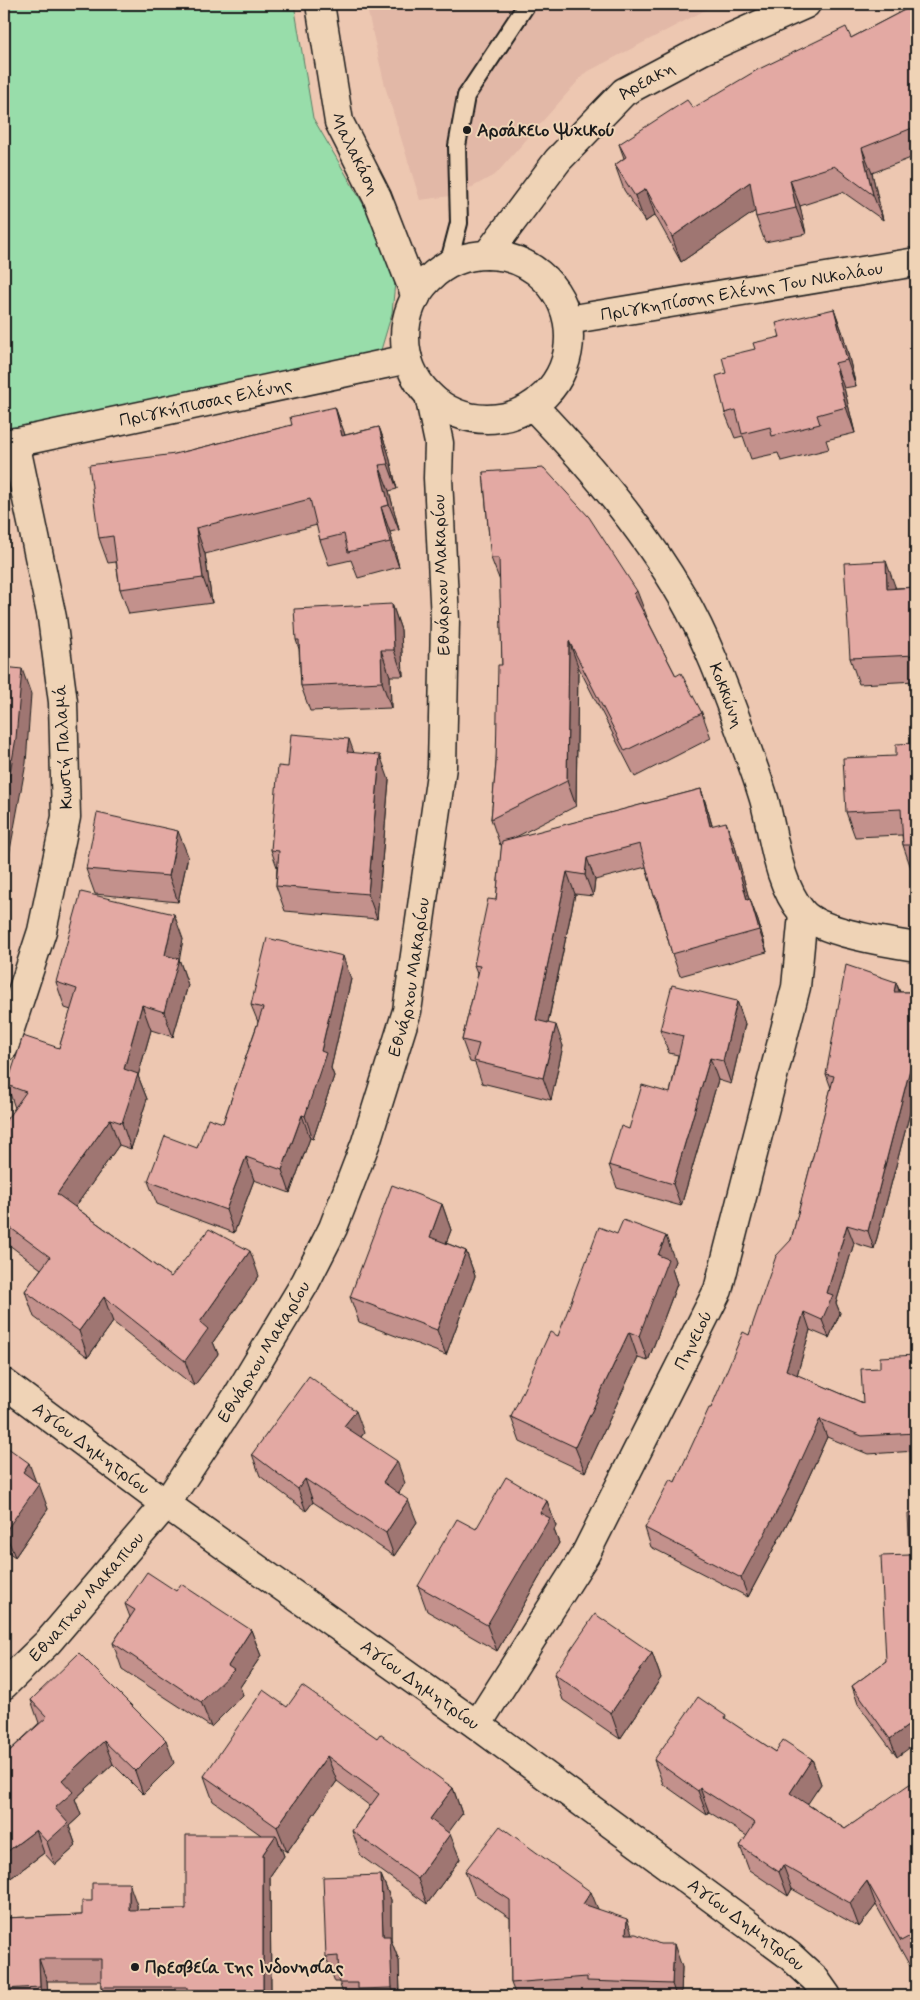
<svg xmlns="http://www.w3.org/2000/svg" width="920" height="2000" font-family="Mynerve,sans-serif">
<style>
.built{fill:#e2b8a7}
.green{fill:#98ddaa;stroke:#5a7c63}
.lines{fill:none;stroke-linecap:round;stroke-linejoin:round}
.lane-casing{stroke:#1c1c1c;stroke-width:20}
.street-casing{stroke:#1c1c1c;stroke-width:31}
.secondary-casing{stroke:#1c1c1c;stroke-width:31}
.lane{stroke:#efd3b6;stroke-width:16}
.street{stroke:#efd3b6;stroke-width:28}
.secondary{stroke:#efd3b6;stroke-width:28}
.wall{fill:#c3918c;stroke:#1c1c1c}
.shaded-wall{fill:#9f7672;stroke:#1c1c1c}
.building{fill:#e3a9a3;stroke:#1c1c1c}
.poi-dot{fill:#1c1c1c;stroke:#efd3b6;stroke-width:2}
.labels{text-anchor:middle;stroke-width:4;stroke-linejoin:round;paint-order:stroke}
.street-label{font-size:18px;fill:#1c1c1c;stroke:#efd3b6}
.poi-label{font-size:18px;font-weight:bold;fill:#1c1c1c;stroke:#efd3b6;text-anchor:start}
</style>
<rect width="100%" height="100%" fill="#edc7b1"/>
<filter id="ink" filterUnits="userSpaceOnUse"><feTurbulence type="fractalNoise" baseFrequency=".02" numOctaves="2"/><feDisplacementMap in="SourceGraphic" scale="10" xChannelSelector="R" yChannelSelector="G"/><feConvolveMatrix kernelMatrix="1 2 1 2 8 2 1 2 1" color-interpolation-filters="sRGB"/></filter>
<g filter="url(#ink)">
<path class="built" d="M366 4H717L585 73 496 174 458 195 420 200 385 86Z"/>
<path class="green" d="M4 4H294L313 118 397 262 392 313 381 350 4 433Z"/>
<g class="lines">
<g class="lane-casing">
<path id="lane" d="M448 265 459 223 457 146 466 96 527 4"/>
</g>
<g class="street-casing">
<g id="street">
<path id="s1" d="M320 4 339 122 377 197 416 297"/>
<path id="s2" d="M487 255 558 160 624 92 703 50 806 4"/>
<circle cx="487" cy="337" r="82"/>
<path id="s3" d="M568 320 916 262"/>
<path id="s4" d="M533 406C587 462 643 528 682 596 708 641 726 692 744 741 751 760 758 779 764 799 774 835 777 882 802 912 819 932 890 943 916 947"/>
<path id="s5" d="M4 445 408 359"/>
<path d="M4 1047 42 931 66 817 63 702 52 618 15 442"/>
<path id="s6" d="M4 1685 48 1642 166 1504 238 1395 305 1283 333 1228 366 1142 407 1011 442 767 445 620 438 478 439 443 429 395"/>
<path id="s7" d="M477 1725 585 1555 718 1290 796 987 803 914"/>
</g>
</g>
<g class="secondary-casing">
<g id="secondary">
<path id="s8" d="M4 1383 166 1504 477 1725 789 1955 815 1979 827 1996"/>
</g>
</g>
<use href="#lane" class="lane"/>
<use href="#street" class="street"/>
<use href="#secondary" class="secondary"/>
</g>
<g class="wall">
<path d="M916 4V156L872 173 883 220 843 192 800 206 806 234 765 242 756 217 755 211 681 262 655 215 645 222 624 190 615 165 624 158 619 144 693 108 851 38Z"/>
<path d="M834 309 843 334 856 386 844 388 855 433 826 440 829 449 781 461 778 453 751 459 743 436 735 438 725 413 726 373 755 349Z"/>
<path d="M335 407 345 435 379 427 388 452 397 489 389 491 399 530 390 532 399 567 358 578 351 560 329 565 320 540 317 525 205 554 212 603 129 614 120 589 116 562 108 563 99 538 175 454 292 425Z"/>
<path d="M483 472 647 617H646L676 676 702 713 711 738 635 777 578 666 576 806 512 839 701 789 708 811 712 825 734 843 749 899 758 921 767 952 680 976 672 954 662 918 654 896 646 867 595 880 593 896 575 894 548 1023 563 1046 551 1100 482 1083 475 1063 470 1062 462 1040 478 975 474 965 496 900 502 844 500 845 491 819 496 763 502 665 500 581 491 558Z"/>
<path d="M895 586V588L916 587V681L859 684 850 658Z"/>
<path d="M392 604 401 630 403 676H390L391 708 310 711 301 686 299 649 296 640Z"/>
<path d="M916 743V870L912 871 903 845 902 835 855 837 846 812 896 756Z"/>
<path d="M354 753 389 780 377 919 285 911 276 886 277 867 271 850 288 767Z"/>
<path d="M188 856 178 902 95 894 86 869Z"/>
<path d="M183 939 179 959 188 985 173 1037 151 1030 138 1076 147 1099 131 1149 119 1145 75 1207 171 1277 259 1276 213 1342 218 1354 194 1386 113 1322 88 1357 34 1317 25 1291 41 1269 4 1241V1123L15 1108 7 1085 59 1048 71 1010 65 1008 56 982Z"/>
<path d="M351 979 331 1068 334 1076 313 1139 310 1138 290 1193 254 1180 234 1233 157 1204 148 1181 197 1148 223 1123 258 1022 251 1005Z"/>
<path d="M896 982 900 992H916V1090L874 1249 854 1243 836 1303 840 1313 829 1338 810 1330 797 1375 863 1403 880 1368 916 1355V1451L868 1454 827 1437 792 1514 748 1597 651 1547 645 1528 675 1482 711 1408 749 1335 791 1240 831 1088 826 1074Z"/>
<path d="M737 1001 745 1024 731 1084 718 1080 681 1206 617 1188 609 1165 629 1129 670 1093 678 1055 669 1053 660 1030Z"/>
<path d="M442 1204 451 1230 446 1243 466 1251 475 1276 446 1355 359 1322 350 1297Z"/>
<path d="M675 1261 672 1269 677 1284 648 1361 638 1358 585 1472 520 1442 511 1417 558 1336Z"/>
<path d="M364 1433 361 1437 405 1483 399 1493 417 1522 394 1556 313 1502 306 1511 260 1476 252 1454Z"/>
<path d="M4 1445 36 1482 48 1509 15 1557 4 1549Z"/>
<path d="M547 1501 556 1526 554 1530 559 1543 497 1651 427 1611 418 1586 476 1529Z"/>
<path d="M910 1555 897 1757 858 1704 852 1686 886 1661Z"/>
<path d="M176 1591 251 1630 261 1656 240 1687 243 1695 211 1727 122 1669 113 1643 130 1617 125 1604Z"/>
<path d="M652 1653 661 1678 620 1739 563 1700 554 1674Z"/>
<path d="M31 1700 174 1763 143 1794 113 1764 75 1799 81 1815 69 1826 76 1846 55 1865 44 1853 4 1883V1756L39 1723Z"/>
<path d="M287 1707 377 1738 453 1788 462 1814 448 1832 460 1859 427 1904 361 1856 352 1831 370 1806 337 1781 287 1852 281 1848 284 1856 270 1876 271 1996H105L101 1987V1981H47L48 1996H4V1918L82 1915 137 1905V1910L186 1909 261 1835 213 1801 204 1776Z"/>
<path d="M727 1720 776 1752 812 1759 821 1784 807 1804 845 1829 916 1781V1962L910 1966 876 1905 859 1927 792 1889 788 1896 749 1870 740 1846 747 1836 709 1812 707 1815 663 1784 654 1760Z"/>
<path d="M465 1871 598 1909 632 1934 682 1967 681 1996H516L511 1983 510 1918 474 1894Z"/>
<path d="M381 1875 391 1900V1940L399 1961 400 1996H344L339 1982H335L326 1957Z"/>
</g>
<g class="shaded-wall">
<path d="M862 148 872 173 883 220 873 195Z"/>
<path d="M790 180 800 206 806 234 796 208Z"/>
<path d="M750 182 760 208 681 262 672 237Z"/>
<path d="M646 189 655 215 645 222 635 196Z"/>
<path d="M834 309 843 334 856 386 847 360Z"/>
<path d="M835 363 844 388 855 433 846 407Z"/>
<path d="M335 407 344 432 351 461 342 436Z"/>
<path d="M379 427 388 452 397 489 388 464Z"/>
<path d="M379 465 389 491 399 530 389 505Z"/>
<path d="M381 507 390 532 399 567 390 542Z"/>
<path d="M196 528 205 554 212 603 203 578Z"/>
<path d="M886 561 895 586 896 614 887 589Z"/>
<path d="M637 591 647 617 643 619 634 594Z"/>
<path d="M392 604 401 630 403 676 394 650Z"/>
<path d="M569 641 578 666 576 806 567 781Z"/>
<path d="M381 650 390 676 391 708 382 682Z"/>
<path d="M22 669 31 694 26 763 4 883V807Z"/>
<path d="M349 739 358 764 347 752Z"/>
<path d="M380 755 389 780 377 919 368 894Z"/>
<path d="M701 789 708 811 718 848 710 826Z"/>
<path d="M726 822 734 843 755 921 747 900Z"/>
<path d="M178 831 188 856 178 902 169 876Z"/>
<path d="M587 858 595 880 593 896 585 875Z"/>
<path d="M567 872 575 894 544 1041 536 1020Z"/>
<path d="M750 899 758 921 767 952 759 930Z"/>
<path d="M174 914 183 939 179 962V959L188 985 173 1037 164 1012 165 955Z"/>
<path d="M343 956 351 979 331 1068 334 1076 313 1139 305 1116 321 1051Z"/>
<path d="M896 982 902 1000 894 992Z"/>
<path d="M737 1001 745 1024 731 1084 723 1061Z"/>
<path d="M142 1005 151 1030 138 1076 147 1099 131 1149 122 1123 124 1069Z"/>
<path d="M556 1025 563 1046 551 1100 543 1078Z"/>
<path d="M916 1046V1090L874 1249 868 1231Z"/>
<path d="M710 1058 718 1080 681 1206 673 1184Z"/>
<path d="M302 1115 310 1138 290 1193 282 1170Z"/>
<path d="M110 1119 119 1145 66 1220 57 1194Z"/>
<path d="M246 1157 254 1180 234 1233 226 1210Z"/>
<path d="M442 1204 451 1230 439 1262 430 1237Z"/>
<path d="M847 1225 854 1243 836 1303 840 1313 829 1338 822 1320 827 1293Z"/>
<path d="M666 1236 675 1261 672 1269 677 1284 648 1361 639 1336 658 1255Z"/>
<path d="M250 1251 259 1276 213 1342 218 1354 194 1386 185 1361 200 1322Z"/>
<path d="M466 1251 475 1276 446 1355 437 1330Z"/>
<path d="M104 1297 113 1322 88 1357 79 1331Z"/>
<path d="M804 1312 810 1330 793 1389 786 1370Z"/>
<path d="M629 1332 638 1358 585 1472 575 1447Z"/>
<path d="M356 1411 364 1433 352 1448 344 1426Z"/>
<path d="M820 1419 827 1437 792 1514 748 1597 741 1578Z"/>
<path d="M397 1461 405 1483 391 1504 383 1482Z"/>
<path d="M29 1463 37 1485 39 1484 48 1509 15 1557 5 1532 23 1472Z"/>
<path d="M305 1479 313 1502 306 1511 298 1489Z"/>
<path d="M408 1500 417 1522 394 1556 386 1533Z"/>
<path d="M547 1501 556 1526 554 1530 559 1543 497 1651 487 1625 540 1513Z"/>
<path d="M251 1630 261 1656 240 1687 243 1695 211 1727 201 1702 228 1666Z"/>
<path d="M652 1653 661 1678 620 1739 611 1713Z"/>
<path d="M916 1720V1743L897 1757 890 1739Z"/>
<path d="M166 1740 174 1763 143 1794 135 1771Z"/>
<path d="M104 1741 113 1764 75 1799 81 1815 69 1826 76 1846 55 1865 47 1842 62 1780Z"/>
<path d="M327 1756 337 1781 287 1852 277 1827Z"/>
<path d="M812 1759 821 1784 799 1817 790 1793Z"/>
<path d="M453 1788 462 1814 440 1844 430 1819Z"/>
<path d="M700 1788 709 1812 707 1815 698 1791Z"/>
<path d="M36 1830 44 1853 4 1883V1854Z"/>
<path d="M450 1834 460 1859 427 1904 418 1879Z"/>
<path d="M276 1835 284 1856 270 1876 271 1996H265L263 1990V1854Z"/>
<path d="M783 1865 792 1889 788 1896 779 1872Z"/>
<path d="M381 1875 391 1900V1940L399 1961 400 1996H395L392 1988 383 1936Z"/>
<path d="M867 1881 876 1905 859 1927 850 1903Z"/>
<path d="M129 1883 137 1905V1932L129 1910Z"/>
<path d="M591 1892 600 1914 583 1904Z"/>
<path d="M627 1919 635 1942 626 1934Z"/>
<path d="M674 1944 682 1967 681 1996H676L672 1984Z"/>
<path d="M39 1959 47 1981 48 1996H44L40 1987Z"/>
</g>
<g class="building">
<path d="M916 4V128L915 127 862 148 873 195 834 166 790 180 796 208 756 217 750 182 672 237 646 189 635 196 615 165 626 157 619 144 687 100 693 108 757 70 846 27 851 38Z"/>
<path d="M834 309 847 360 835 363 846 407 817 415 820 424 772 436 770 427 742 434 736 410 725 413 716 376 726 373 722 357 755 349 753 343 780 337 776 323Z"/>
<path d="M335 407 342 436 379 427 388 464 379 465 389 505 381 507 390 542 348 552 344 534 320 540 310 499 196 528 203 578 120 589 113 536 99 538 89 465 175 454 292 425 290 417Z"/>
<path d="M544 468 589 517 637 591 634 594 676 676 681 673 702 713 625 751 569 641 567 781 491 819 496 763 498 665H502L499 558H491L483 472Z"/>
<path d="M886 561 887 589 916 587V655L850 658 844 563Z"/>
<path d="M392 604 394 650H381L382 682 301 686 299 640H296L294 609Z"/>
<path d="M4 667 22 669 16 738 4 807Z"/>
<path d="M291 734 349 739 347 752 380 755 368 894 276 886 279 851 271 850 278 766 288 767Z"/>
<path d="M916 743V845H903L901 809 846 812 843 758 896 756V744Z"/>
<path d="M701 789 710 826 726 822 747 900 750 899 759 930 672 954 656 896H654L640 844 587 858 585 875 567 872 536 1020 556 1025 543 1078 474 1061 479 1044 462 1040 480 966 474 965 488 899 496 900 502 841Z"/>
<path d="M97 813 178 831 169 876 86 869Z"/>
<path d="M81 892 174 914 165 955 179 959 164 1012 142 1005 124 1069 138 1074 122 1123 110 1119 57 1194 171 1277 209 1229 250 1251 200 1322 208 1329 185 1361 104 1297 79 1331 25 1291 50 1257 4 1223V1123L26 1092 7 1085 23 1036 59 1048 77 989 56 982Z"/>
<path d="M267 938 343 956 321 1051 326 1053 305 1116 302 1115 282 1170 246 1157 226 1210 148 1181 165 1136 197 1148 208 1118 223 1123 263 1008 251 1005Z"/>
<path d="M846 965 896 982 894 992H916V1046L868 1231 847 1225 827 1293 833 1295 822 1320 804 1312 786 1370 863 1403 861 1369 880 1368V1357L916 1355V1433L862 1436 820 1419 785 1496 741 1578 645 1528 670 1479 675 1482 709 1408H711L743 1332 749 1335 776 1256 791 1240 834 1076 826 1074Z"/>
<path d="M672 985 737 1001 723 1061 710 1058 673 1184 609 1165 621 1126 629 1129 642 1085 670 1093 683 1036 660 1030Z"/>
<path d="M392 1185 442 1204 430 1237 466 1251 437 1330 350 1297Z"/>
<path d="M623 1220 666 1236 658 1255 668 1259 639 1336 629 1332 575 1447 511 1417 550 1332 558 1336 599 1227 617 1234Z"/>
<path d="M309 1376 356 1411 344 1426 397 1461 383 1482 408 1500 386 1533 305 1479 298 1489 252 1454Z"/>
<path d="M4 1445 29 1463 23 1472 39 1484 5 1532 4 1530Z"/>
<path d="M506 1477 547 1501 540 1513 550 1518 487 1625 418 1586 457 1519 476 1529Z"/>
<path d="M916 1513V1720L890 1739 852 1686 886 1661 881 1556 910 1555 908 1514Z"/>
<path d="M147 1572 176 1591 181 1584 251 1630 228 1666 234 1670 201 1702 113 1643 135 1610 125 1604Z"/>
<path d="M595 1614 652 1653 611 1713 554 1674Z"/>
<path d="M79 1653 166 1740 135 1771 104 1741 62 1780 73 1792 55 1808 68 1823 47 1842 36 1830 4 1854V1756L47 1717 31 1700Z"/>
<path d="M302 1686 377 1738 380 1734 453 1788 430 1819 450 1834 418 1879 352 1831 379 1794 327 1756 277 1827 204 1776 263 1690 287 1707Z"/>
<path d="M698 1697 726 1716 725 1718 776 1752 783 1740 812 1759 790 1793 845 1829 908 1785 916 1781V1933L901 1941 867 1881 850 1903 783 1865 779 1872 740 1846 755 1823 700 1788 698 1791 654 1760Z"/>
<path d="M500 1826 591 1892 583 1904 627 1919 626 1934H636L660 1944H674L672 1984 587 1981V1977L511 1983 510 1900 465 1871Z"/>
<path d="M186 1835H276L263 1854V1990H187V1987H101V1959H39L40 1987 4 1989V1918L82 1915V1901H92V1883H129V1910L186 1909Z"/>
<path d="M381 1875 383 1936H390L392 1988 358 1989V1983H339L338 1956 326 1957 323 1877Z"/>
</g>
</g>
<g class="poi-dot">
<circle cx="467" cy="130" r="5"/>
<circle cx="135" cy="1967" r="5"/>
</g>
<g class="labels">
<g class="street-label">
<text dy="6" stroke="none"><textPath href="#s2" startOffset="238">Αρεακη</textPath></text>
<text dy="6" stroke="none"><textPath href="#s1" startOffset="155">Μαλακάση</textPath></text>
<text dy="6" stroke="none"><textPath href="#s3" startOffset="176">Πριγκηπίσσης Ελένης Του Νικολάου</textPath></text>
<text dy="6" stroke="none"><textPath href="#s5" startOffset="206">Πριγκήπισσας Ελένης</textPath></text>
<text transform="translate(441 575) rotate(-92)" y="6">Εθνάρχου Μακαρίου</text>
<text dy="6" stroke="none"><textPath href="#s4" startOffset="351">Κοκκώνη</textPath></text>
<text transform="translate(63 747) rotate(-93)" y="6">Κωστή Παλαμά</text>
<text dy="6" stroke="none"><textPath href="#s6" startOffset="829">Εθνάρχου Μακαρίου</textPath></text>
<text dy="6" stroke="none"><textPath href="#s7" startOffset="442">Πηνειού</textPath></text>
<text dy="6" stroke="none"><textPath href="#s6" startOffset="424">Εθνάρχου Μακαρίου</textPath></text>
<text dy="6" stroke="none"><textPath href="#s8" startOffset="109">Αγίου Δημητρίου</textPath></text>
<text dy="6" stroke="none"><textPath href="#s6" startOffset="121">Εθναπχου Μακαπιου</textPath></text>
<text dy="6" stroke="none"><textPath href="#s8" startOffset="514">Αγίου Δημητρίου</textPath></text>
<text dy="6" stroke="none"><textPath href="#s8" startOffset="919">Αγίου Δημητρίου</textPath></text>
</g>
<g class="poi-label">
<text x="477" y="136">Αρσάκειο Ψυχικού</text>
<text x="145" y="1973">Πρεσβεία της Ινδονησίας</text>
</g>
</g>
<rect width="920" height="2000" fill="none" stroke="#efd3b6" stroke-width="20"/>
<rect x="10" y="10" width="900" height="1980" fill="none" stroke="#1c1c1c" stroke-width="2" filter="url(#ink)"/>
</svg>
